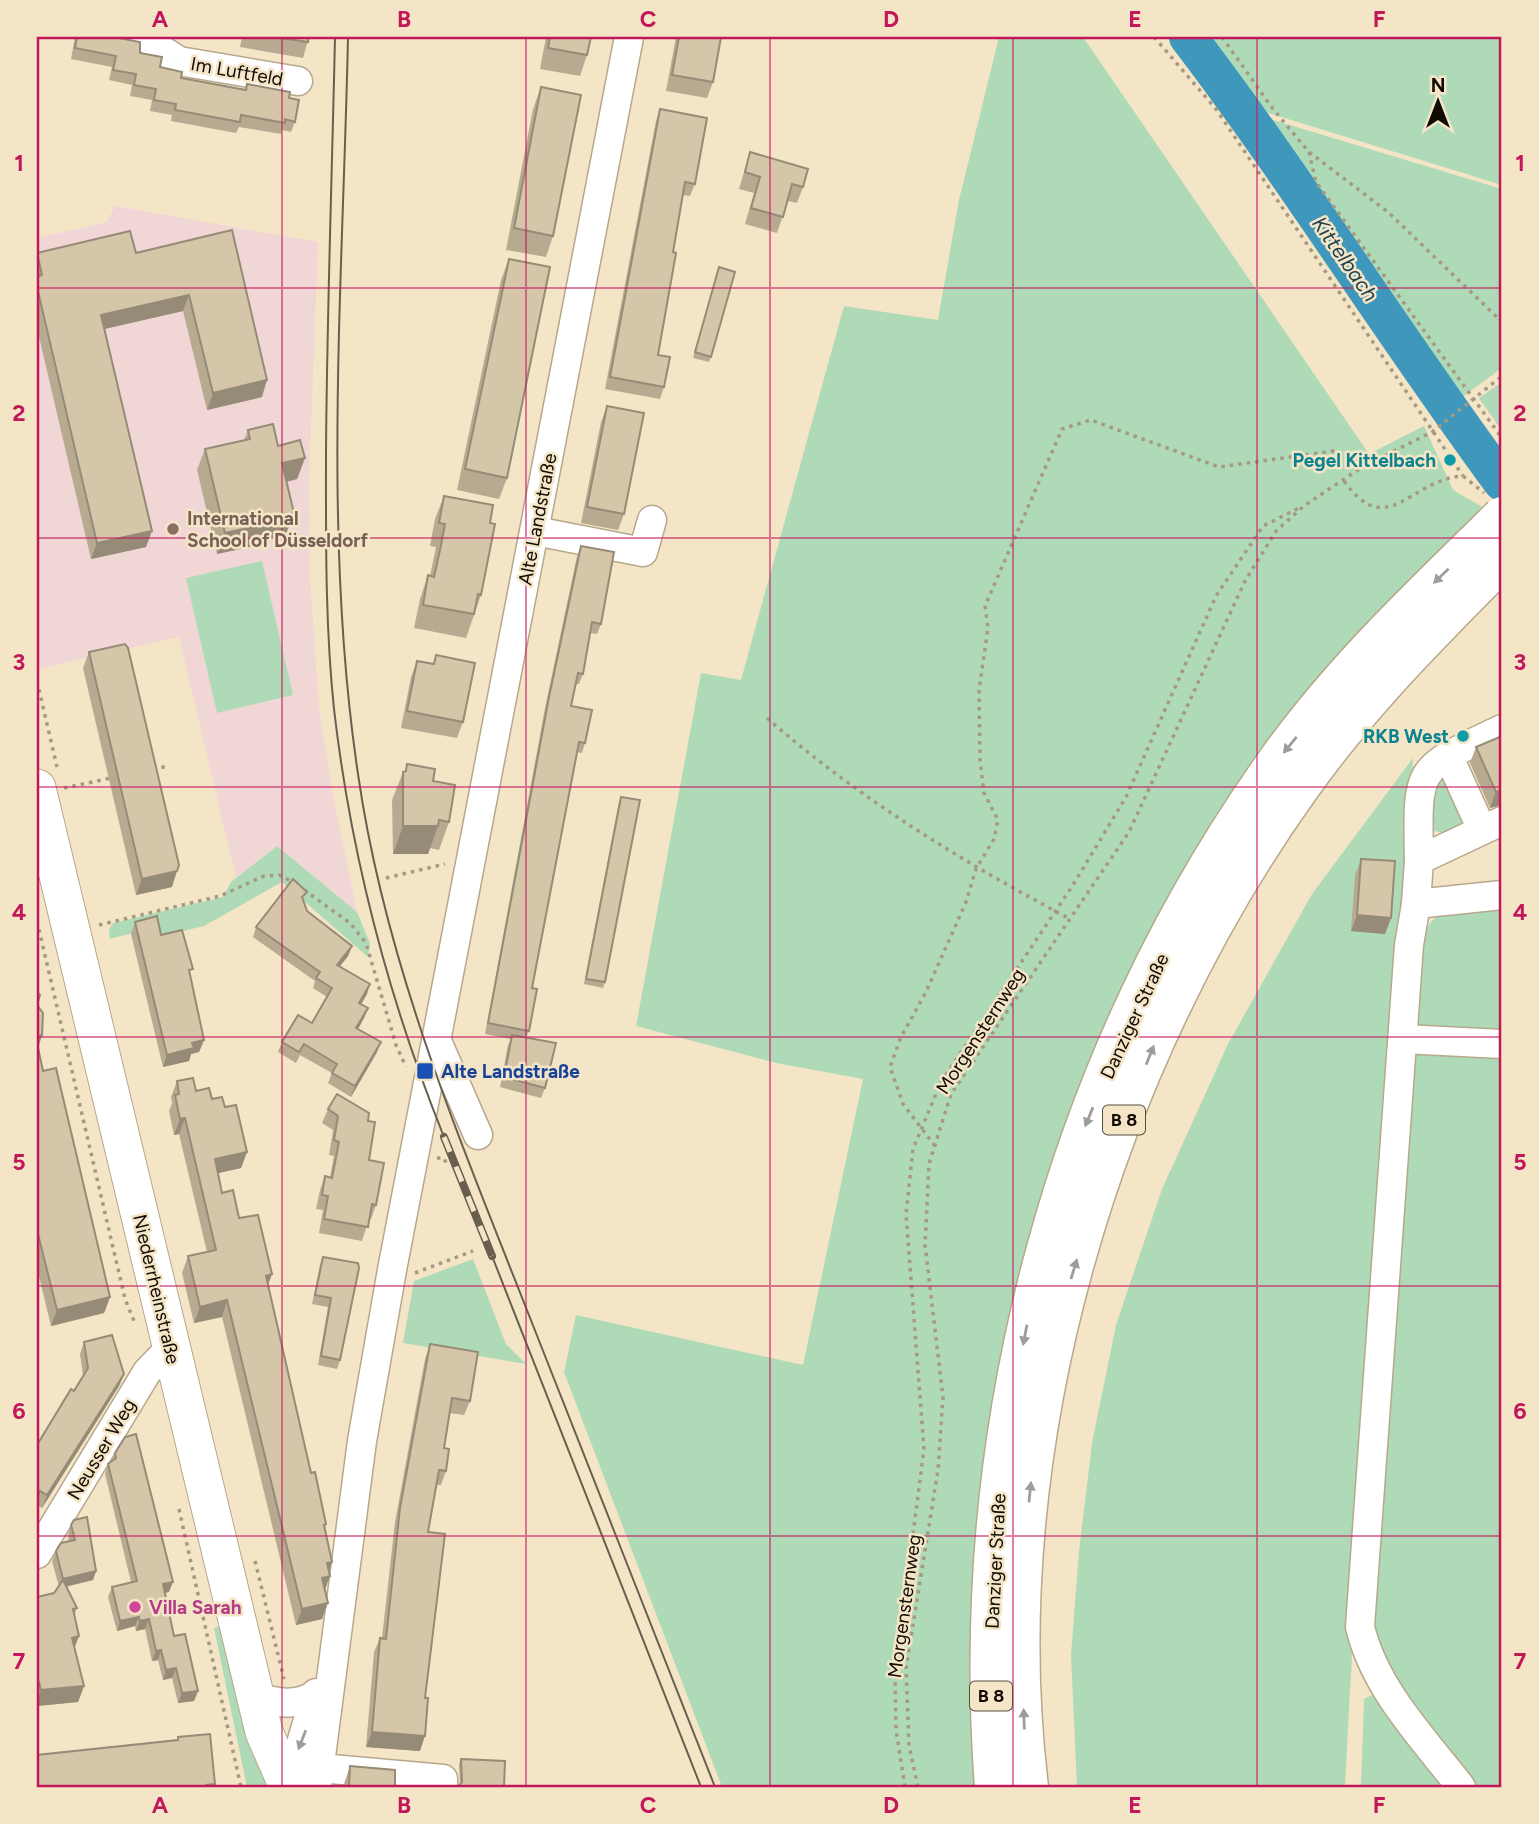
<svg xmlns="http://www.w3.org/2000/svg" width="1539" height="1824" font-family="Figtree,sans-serif">
<style>
.education{fill:#f1d6d6}
.green{fill:#aedab8}
.lines{fill:none;stroke-linecap:round;stroke-linejoin:round}
.river{stroke:#3f98bb;stroke-width:38}
.minor-casing{stroke:#b7a88c;stroke-width:31}
.major-casing{stroke:#b7a88c;stroke-width:39}
.highway-casing{stroke:#b7a88c;stroke-width:41}
.path{stroke:#a59982;stroke-width:3.5;stroke-dasharray:3.5 5;stroke-linecap:butt}
.minor{stroke:#fff;stroke-width:28}
.major{stroke:#fff;stroke-width:37}
.highway{stroke:#fff;stroke-width:38}
.tram{stroke:#685f4f;stroke-width:2}
.rail-casing{stroke:#685f4f;stroke-width:8}
.rail{stroke:#f5e5c7;stroke-width:5;stroke-dasharray:16;stroke-linecap:butt}
.highway-bridge-casing{stroke:#b7a88c;stroke-width:41;stroke-linecap:butt}
.highway-bridge{stroke:#fff;stroke-width:38}
.wall{fill:#b7aa91}
.shaded-wall{fill:#958b76}
.building{fill:#d5c6a9;stroke:#958b76;stroke-width:2}
.oneway{fill:#9f9d9a}
.grid{fill:none;stroke:#c2185b;stroke-width:2;stroke-opacity:0.55}
.culture-dot{fill:#0f9aa8;stroke:#f5e5c7;stroke-width:2.5}
.education-dot{fill:#8d6e63;stroke:#f5e5c7;stroke-width:2.5}
.transit-dot{fill:#1a4fb4;stroke:#f5e5c7;stroke-width:2.5}
.hotel-dot{fill:#d1479c;stroke:#f5e5c7;stroke-width:2.5}
.labels{text-anchor:middle;stroke-width:5;stroke-linejoin:round;paint-order:stroke}
.shield{fill:#f5e5c7;stroke:#554c3e;stroke-width:2}
.shield-label{font-size:18px;font-weight:bold;fill:#100b03}
.street-label{font-size:19px;fill:#100b03;stroke:#f5e5c7}
.culture-label{font-size:19px;font-weight:bold;fill:#0d838f;stroke:#f5e5c7;text-anchor:end}
.education-label{font-size:19px;font-weight:bold;fill:#785e54;stroke:#f5e5c7;text-anchor:start}
.transit-label{font-size:19px;font-weight:bold;fill:#164399;stroke:#f5e5c7;text-anchor:start}
.hotel-label{font-size:19px;font-weight:bold;fill:#b23c85;stroke:#f5e5c7;text-anchor:start}
.water-label{font-size:21px;font-style:italic;fill:#1c4252;stroke:#f5e5c7}
.neatline{fill:none;stroke:#c2185b;stroke-width:2.5}
.grid-label{font-size:23px;text-anchor:middle;font-weight:bold;fill:#c2185b}
</style>
<rect width="100%" height="100%" fill="#f5e5c7"/>
<path class="education" d="M115 206 318 242 309 481 310 577 319 708 333 796 357 912 277 846 236 878 179 637 37 669V238L107 222Z"/>
<g class="green">
<path d="M999 37H1083L1369 454 1424 426 1453 490 1484 508 1216 819 1139 955 1076 1113 980 1787H722L564 1372 576 1315 803 1365 863 1079 776 1063 636 1026 701 673 741 680 844 306 938 320 959 200Z"/>
<path d="M1197 37H1502V185L1249 107Z"/>
<path d="M1250 113 1502 189V368L1454 403Z"/>
<path d="M1502 382V431L1479 398Z"/>
<path d="M262 561 293 695 217 713 186 578Z"/>
<path d="M1413 758C1398 1101 1361 1444 1345 1787H1077L1071 1655 1079 1551 1092 1443 1116 1325 1162 1189 1228 1044 1312 894Z"/>
<path d="M1431 776 1449 777 1469 826 1450 835 1435 831 1427 824Z"/>
<path d="M277 846 357 912 370 943 368 957 282 882 204 926 154 938 152 928 110 939 109 930 113 923 223 897 231 882Z"/>
<path d="M1502 903V1787H1476L1386 1667 1372 1629 1419 945C1434 901 1462 908 1502 903Z"/>
<path d="M473 1259 506 1344 526 1364 403 1343 414 1281Z"/>
<path d="M222 1625 266 1787H247L214 1628Z"/>
<path d="M1372 1695 1377 1697 1445 1787H1361L1364 1699Z"/>
</g>
<g class="lines">
<path class="river" d="M1188 37C1298 181 1394 336 1502 482"/>
<g class="minor-casing">
<g id="minor">
<path d="M142 37 179 61 298 81"/>
<path d="M535 531 643 552 652 520"/>
<path d="M1448 755 1482 830"/>
<path d="M1419 860C1417 764 1416 770 1502 729"/>
<path d="M1416 904 1419 860 1502 821"/>
<path d="M1403 1039 1502 1044"/>
<path d="M437 1041 478 1135"/>
<path d="M37 1554 147 1372 170 1348"/>
<path d="M256 1697C277 1703 297 1707 316 1694"/>
<path d="M320 1768 443 1779V1787"/>
<path d="M288 1787 316 1693"/>
<path d="M317 1787 362 1441 392 1270 629 37"/>
<path d="M1461 1787C1422 1737 1375 1689 1360 1627L1409 945 1416 904 1502 895"/>
</g>
</g>
<g class="major-casing">
<path id="major" d="M37 788 264 1732 288 1787"/>
</g>
<g class="highway-casing">
<g id="highway">
<path d="M994 1787C967 1424 1065 1059 1276 762 1338 675 1414 602 1490 528"/>
<path d="M1029 1787C987 1447 1103 1061 1302 785 1360 703 1432 632 1502 561"/>
</g>
</g>
<g class="path">
<path d="M1154 37 1216 109 1463 476"/>
<path d="M1222 37 1273 109 1309 152 1388 212 1502 322"/>
<path d="M1309 152 1316 182 1502 438"/>
<path d="M1344 481C1388 542 1410 479 1463 476L1484 493"/>
<path d="M37 681 57 767"/>
<path d="M767 718C858 798 963 862 1070 919"/>
<path d="M153 769 169 766"/>
<path d="M64 788 111 778"/>
<path d="M386 878 445 864"/>
<path d="M304 890 350 923 366 943 396 1045 406 1067"/>
<path d="M37 921 125 1299 134 1321"/>
<path d="M99 925 220 896 264 876 279 875 295 883"/>
<path d="M935 1146 903 1104 890 1067 901 1037 926 992 966 902 976 869 994 839 998 820 984 793 980 761 979 690 988 628 985 606 1062 429 1091 420 1219 467 1333 451 1364 466"/>
<path d="M437 1158H444L446 1163"/>
<path d="M415 1273 473 1251"/>
<path d="M179 1509 241 1787"/>
<path d="M255 1561 284 1679"/>
<path d="M905 1787 896 1730 895 1673 924 1449 906 1214 913 1149 941 1082 1073 885 1126 797 1216 596 1263 526 1301 507"/>
<path d="M918 1787 909 1746 906 1668 938 1470 943 1397 925 1245 929 1164 951 1094 1129 832 1245 581 1276 531 1305 505 1364 466 1432 432 1502 376"/>
</g>
<use href="#minor" class="minor"/>
<use href="#major" class="major"/>
<use href="#highway" class="highway"/>
<g class="tram">
<path d="M335 37C332 175 327 313 326 452 326 538 325 624 334 709 351 856 389 1000 444 1137"/>
<path d="M348 37C343 280 322 534 358 774 384 956 454 1126 521 1295 586 1459 650 1623 715 1787"/>
<path d="M492 1256 701 1787"/>
</g>
<g class="rail-casing">
<path id="rail" d="M444 1137 492 1256"/>
</g>
<use href="#rail" class="rail"/>
<g class="highway-bridge-casing">
<path id="highway-bridge" d="M1490 528 1502 516"/>
</g>
<use href="#highway-bridge" class="highway-bridge"/>
</g>
<g class="wall">
<path d="M75 37H118V38L160 67 181 78 245 90 247 84 289 98 295 122 291 132 282 130 281 134 239 127 236 133 171 121 172 115 150 111 152 100 130 96 132 85 109 80 112 67 71 59Z"/>
<path d="M242 37H309L303 58 240 47Z"/>
<path d="M546 37H591L587 55 580 76 540 69Z"/>
<path d="M676 37H721L713 82 707 98 666 91Z"/>
<path d="M541 87 553 236 546 257 506 250 533 109Z"/>
<path d="M660 109 695 184 690 196 683 195 673 252 658 355 664 387 660 399 605 389 656 121Z"/>
<path d="M750 152 803 187 797 203 788 201 777 233 745 224 754 193 739 189Z"/>
<path d="M232 230 262 397 207 410 183 311 105 329 146 547 91 559 37 328V253H136Z"/>
<path d="M509 259 507 478 499 499 457 490 501 280Z"/>
<path d="M717 273 711 357 709 362 693 358Z"/>
<path d="M607 406 624 514 618 530 581 523 601 422Z"/>
<path d="M248 430 305 458 297 479 287 482 294 513 286 534 265 539 263 544 217 554 197 470 205 449 244 440Z"/>
<path d="M444 496 490 523 481 595 466 638 414 628 420 599 428 575 430 576 436 547 430 546 435 519Z"/>
<path d="M581 546 601 624 597 634 590 633 583 674 579 684H576L571 706 585 743 582 753 577 752 532 988 529 1031 526 1038 545 1088 541 1098 500 1087 508 1045 511 1039 485 1034 545 708 577 556Z"/>
<path d="M89 652 172 887 136 895 83 668Z"/>
<path d="M436 655 463 722 457 738 401 728 411 677 417 661 433 664Z"/>
<path d="M1502 736V805L1490 808 1470 763 1476 747Z"/>
<path d="M407 764 433 781 449 822 439 850 430 848 428 854H393L392 800 403 772 405 771Z"/>
<path d="M621 797 605 982 603 988 584 984 619 802Z"/>
<path d="M1361 859 1385 934 1351 931 1355 875Z"/>
<path d="M303 901 307 911 352 946 348 956 340 966 367 994 361 1004 368 1008 364 1018 358 1029 377 1052 351 1097 328 1083 332 1073 300 1055 296 1063 278 1052 282 1042 312 1023 327 997 313 988 315 981 253 937 256 927Z"/>
<path d="M135 922 161 935 204 1040 199 1052 191 1054 189 1061 163 1067 131 934Z"/>
<path d="M37 992V1005L42 1035 38 1048 43 1071 110 1297 104 1313 51 1326 37 1268Z"/>
<path d="M177 1081 212 1099 225 1107 247 1152 241 1168 218 1173 222 1193 272 1274 268 1285 311 1473 326 1524 325 1528 332 1562 329 1572 330 1576 325 1589 322 1619 296 1625 222 1317 194 1323 182 1273 188 1256 207 1252 179 1134 174 1135 169 1111 172 1103 171 1097Z"/>
<path d="M328 1109 368 1121 369 1160 376 1205 371 1219H369L362 1241 319 1233 323 1210 316 1209 320 1190 325 1176 330 1177 334 1156 329 1155 333 1130 322 1123Z"/>
<path d="M323 1257 358 1263 340 1360 337 1369 318 1365 328 1307 312 1304 320 1265Z"/>
<path d="M84 1342 124 1374 119 1386 42 1508 37 1505V1445L83 1376 80 1354Z"/>
<path d="M430 1344 470 1401 464 1415 449 1413 444 1448 446 1471 441 1485H436L428 1532 420 1751 366 1747 374 1652 380 1638H382L395 1522 425 1359Z"/>
<path d="M115 1453 169 1592 165 1593 174 1636 198 1691 194 1701 178 1703 172 1678 163 1680 158 1660 152 1661 145 1629 136 1631 135 1626 117 1631 108 1597 112 1587 131 1582 105 1474 108 1464 112 1461Z"/>
<path d="M71 1525 96 1571 93 1580 66 1587 77 1608 74 1616 75 1648 84 1686 78 1702 37 1706V1597L54 1593 59 1587 52 1561 56 1551 69 1541 68 1535Z"/>
<path d="M461 1759 505 1761 460 1786 459 1764Z"/>
<path d="M350 1766 349 1787H343Z"/>
</g>
<g class="shaded-wall">
<path d="M189 295 183 311 95 331 101 315Z"/>
<path d="M267 380 262 397 207 410 213 393Z"/>
<path d="M305 458 297 479 275 484 282 463Z"/>
<path d="M294 513 286 534 265 539 263 544 217 554 225 533 270 519Z"/>
<path d="M152 531 146 547 91 559 97 543Z"/>
<path d="M1502 790V805L1490 808 1496 792Z"/>
<path d="M403 826H438L428 854H393Z"/>
<path d="M177 871 172 887 136 895 142 879Z"/>
<path d="M1357 915 1391 918 1385 934 1351 931Z"/>
<path d="M352 946 348 956 333 975 337 965Z"/>
<path d="M370 984 367 994 356 1013 359 1003Z"/>
<path d="M368 1008 364 1018 353 1038 356 1028Z"/>
<path d="M42 1035 37 1051V1037Z"/>
<path d="M204 1040 199 1052 191 1054 189 1061 163 1067 167 1055 192 1043Z"/>
<path d="M381 1042 377 1052 351 1097 355 1086Z"/>
<path d="M185 1118 179 1134 174 1135 180 1119Z"/>
<path d="M247 1152 241 1168 210 1175 215 1159Z"/>
<path d="M272 1274 266 1290V1276Z"/>
<path d="M110 1297 104 1313 51 1326 57 1310Z"/>
<path d="M227 1300 222 1317 194 1323 200 1307Z"/>
<path d="M124 1374 119 1386 42 1508 47 1495Z"/>
<path d="M332 1562 327 1576H330L324 1592 316 1594 327 1563Z"/>
<path d="M96 1571 93 1580 59 1588 63 1579Z"/>
<path d="M173 1582 169 1592 159 1594 163 1584Z"/>
<path d="M328 1603 322 1619 296 1625 302 1609Z"/>
<path d="M139 1617 135 1626 117 1631 120 1621Z"/>
<path d="M149 1619 145 1629 136 1631 140 1621Z"/>
<path d="M79 1636 73 1652 72 1638Z"/>
<path d="M161 1650 158 1660 152 1661 156 1651Z"/>
<path d="M176 1668 172 1678 163 1680 166 1670Z"/>
<path d="M84 1686 78 1702 37 1706V1701L41 1690Z"/>
<path d="M198 1691 194 1701 178 1703 182 1693Z"/>
<path d="M372 1732 425 1736 420 1751 366 1747Z"/>
<path d="M215 1784 214 1787H205L206 1785Z"/>
</g>
<g class="building">
<path d="M77 37H118V38L140 42V53L162 57 160 67 182 72 181 78 246 90 247 84 290 92 289 98 299 100 295 122 285 119V123L241 115 240 122 175 110 176 104 154 100 156 89 134 85 136 74 113 70 116 56 75 48Z"/>
<path d="M275 37H309L308 42Z"/>
<path d="M550 37H591L587 55 548 48Z"/>
<path d="M679 37H721L713 82 672 75Z"/>
<path d="M541 87 581 95 553 236 514 228Z"/>
<path d="M660 109 707 118 695 184 685 182 673 252 676 253 658 355 670 357 664 387 610 377Z"/>
<path d="M750 152 808 169 803 187 792 184 783 217 751 208 760 177 745 172Z"/>
<path d="M232 230 267 380 213 393 189 295 101 315 152 531 97 543 37 287V277L42 275 37 253 130 231 136 253Z"/>
<path d="M509 259 550 267 507 478 465 469Z"/>
<path d="M719 267 735 272 711 357 695 352Z"/>
<path d="M607 406 644 413 624 514 587 507Z"/>
<path d="M273 424 278 446 300 440 305 458 282 463 294 513 270 519 271 523 225 533 205 449 250 439 248 430Z"/>
<path d="M444 496 493 505 490 523 495 524 481 595 478 594 474 614 423 605 428 575 434 577 440 550 445 524 439 523Z"/>
<path d="M581 546 614 552 601 624 592 622 583 674 578 673 571 706 592 710 585 743 579 742 532 988 537 989 529 1031 488 1023 549 697Z"/>
<path d="M125 644 128 648 179 865 177 871 142 879 89 652Z"/>
<path d="M436 655 475 663 463 722 407 711 417 661 434 664Z"/>
<path d="M1502 736V790L1496 792 1476 747Z"/>
<path d="M407 764 435 769 433 781 455 785 449 822 439 820 438 826H403V772L406 771Z"/>
<path d="M621 797 640 800 605 982 586 979Z"/>
<path d="M1361 859 1395 861 1391 918 1357 915Z"/>
<path d="M293 879 307 892 302 897 307 911 352 946 337 965 370 984 359 1003 368 1008 356 1028 381 1042 355 1086 332 1073 337 1064 304 1044 299 1052 282 1042 298 1015 312 1023 332 988 316 978 320 972 256 927Z"/>
<path d="M157 916 161 935 182 930 193 969 189 970 204 1040 192 1043 194 1048 167 1055 135 922Z"/>
<path d="M37 992 40 995 37 1005 43 1013 42 1035 37 1037Z"/>
<path d="M512 1035 556 1043 545 1088 504 1077Z"/>
<path d="M37 1043 43 1071 56 1068 110 1297 57 1310 37 1230V1194H38L37 1190Z"/>
<path d="M193 1078 196 1091 209 1088 212 1099 222 1097 225 1107 236 1105 247 1152 215 1159 222 1193 233 1190 239 1218 258 1215 272 1274 266 1276 311 1473 315 1472 326 1524 324 1525 332 1562 327 1563 330 1576 322 1578 328 1603 302 1609 227 1300 200 1307 188 1256 216 1250 185 1118 180 1119 175 1095 179 1094 177 1081Z"/>
<path d="M337 1094 369 1113 368 1121 375 1122 369 1160 384 1163 376 1205 372 1204 368 1227 324 1219 328 1196 322 1195 325 1176 332 1178 339 1142 334 1140 338 1116 328 1109Z"/>
<path d="M323 1257 358 1263 359 1268 340 1360 321 1356 331 1298 315 1295Z"/>
<path d="M112 1335 124 1374 47 1495 40 1491 37 1497V1445L71 1389 74 1391 88 1368 84 1342Z"/>
<path d="M430 1344 478 1352 470 1401 452 1398 444 1448 449 1449 446 1471 439 1470 428 1532 445 1534 425 1698H428L425 1736 372 1732 380 1638 386 1639 400 1508Z"/>
<path d="M136 1434 173 1582 163 1584 174 1636 185 1634 198 1691 182 1693 176 1668 166 1670 161 1650 156 1651 149 1619 140 1621 139 1617 120 1621 112 1587 137 1581 108 1464 116 1458 115 1453 125 1437Z"/>
<path d="M87 1517 96 1571 63 1579 56 1551 61 1543 75 1540 71 1525 74 1520Z"/>
<path d="M63 1580 77 1608 73 1609 79 1636 72 1638 84 1686 41 1690 39 1682 37 1680V1597L54 1593Z"/>
<path d="M210 1734 215 1784 206 1785V1787H37V1755L178 1740V1737Z"/>
<path d="M461 1759 505 1761 504 1787H458L462 1782Z"/>
<path d="M350 1766 395 1770V1787H349Z"/>
</g>
<defs><path id="oneway-solid" d="M-6-.8H1V-3.2L6.5 0L1 3.2V.8H-6Z" transform="scale(1.75)"/></defs>
<g class="oneway">
<use href="#oneway-solid" transform="translate(1441 576) rotate(136)"/>
<use href="#oneway-solid" transform="translate(1290 745) rotate(129)"/>
<use href="#oneway-solid" transform="translate(1150 1055) rotate(-68)"/>
<use href="#oneway-solid" transform="translate(1089 1117) rotate(112)"/>
<use href="#oneway-solid" transform="translate(1074 1269) rotate(-73)"/>
<use href="#oneway-solid" transform="translate(1025 1335) rotate(101)"/>
<use href="#oneway-solid" transform="translate(1030 1492) rotate(-84)"/>
<use href="#oneway-solid" transform="translate(1024 1719) rotate(-92)"/>
<use href="#oneway-solid" transform="translate(302 1740) rotate(111)"/>
</g>
<path class="grid" d="M282 37V1787M526 37V1787M770 37V1787M1013 37V1787M1257 37V1787M37 288H1502M37 538H1502M37 787H1502M37 1037H1502M37 1286H1502M37 1536H1502"/>
<g class="culture-dot">
<circle cx="1450" cy="460" r="7"/>
<circle cx="1463" cy="736" r="7"/>
</g>
<circle class="education-dot" cx="173" cy="529" r="7"/>
<rect class="transit-dot" x="416" y="1062" width="18" height="18" rx="3.5"/>
<circle class="hotel-dot" cx="135" cy="1607" r="7"/>
<g class="labels">
<g class="shield">
<rect x="1103" y="1105.5" width="42" height="29" rx="5"/>
<rect x="970" y="1681.5" width="42" height="29" rx="5"/>
</g>
<g class="shield-label">
<text x="1124" y="1126">B 8</text>
<text x="991" y="1702">B 8</text>
</g>
<g class="street-label">
<text transform="translate(237 71) rotate(10)" y="7">Im Luftfeld</text>
<text transform="translate(537 519) rotate(-79)" y="7">Alte Landstraße</text>
<text transform="translate(1134 1016) rotate(-65)" y="7">Danziger Straße</text>
<text transform="translate(980 1031) rotate(-57)" y="7">Morgensternweg</text>
<text transform="translate(157 1289) rotate(77)" y="7">Niederrheinstraße</text>
<text transform="translate(101 1449) rotate(-59)" y="7">Neusser Weg</text>
<text transform="translate(995 1561) rotate(-87)" y="7">Danziger Straße</text>
<text transform="translate(904 1606) rotate(-82)" y="7">Morgensternweg</text>
</g>
<g class="culture-label">
<text x="1436" y="467">Pegel Kittelbach</text>
<text x="1449" y="743">RKB West</text>
</g>
<g class="education-label">
<text x="187" y="525">International<tspan x="187" dy="22">School of Düsseldorf</tspan></text>
</g>
<g class="transit-label">
<text x="441" y="1078">Alte Landstraße</text>
</g>
<g class="hotel-label">
<text x="149" y="1614">Villa Sarah</text>
</g>
<g class="water-label">
<text transform="translate(1345 259) rotate(55)" y="7">Kittelbach</text>
</g>
</g>
<rect width="1539" height="1824" fill="none" stroke="#f5e5c7" stroke-width="77"/>
<g transform="translate(1438 102)" stroke="#f5e5c7" stroke-width="5" paint-order="stroke">
<path d="M0-5L12 26L0 18L-12 26Z" fill="#100b03"/>
<text y="-10" font-size="19" font-weight="bold" text-anchor="middle" fill="#100b03">N</text>
</g>
<rect x="38" y="38" width="1462" height="1748" class="neatline"/>
<g class="grid-label">
<text x="160" y="27">A</text>
<text x="404" y="27">B</text>
<text x="648" y="27">C</text>
<text x="891" y="27">D</text>
<text x="1135" y="27">E</text>
<text x="1379" y="27">F</text>
<text x="19" y="171">1</text>
<text x="1520" y="171">1</text>
<text x="19" y="421">2</text>
<text x="1520" y="421">2</text>
<text x="19" y="670">3</text>
<text x="1520" y="670">3</text>
<text x="19" y="920">4</text>
<text x="1520" y="920">4</text>
<text x="19" y="1170">5</text>
<text x="1520" y="1170">5</text>
<text x="19" y="1419">6</text>
<text x="1520" y="1419">6</text>
<text x="19" y="1669">7</text>
<text x="1520" y="1669">7</text>
<text x="160" y="1813">A</text>
<text x="404" y="1813">B</text>
<text x="648" y="1813">C</text>
<text x="891" y="1813">D</text>
<text x="1135" y="1813">E</text>
<text x="1379" y="1813">F</text>
</g>
</svg>
